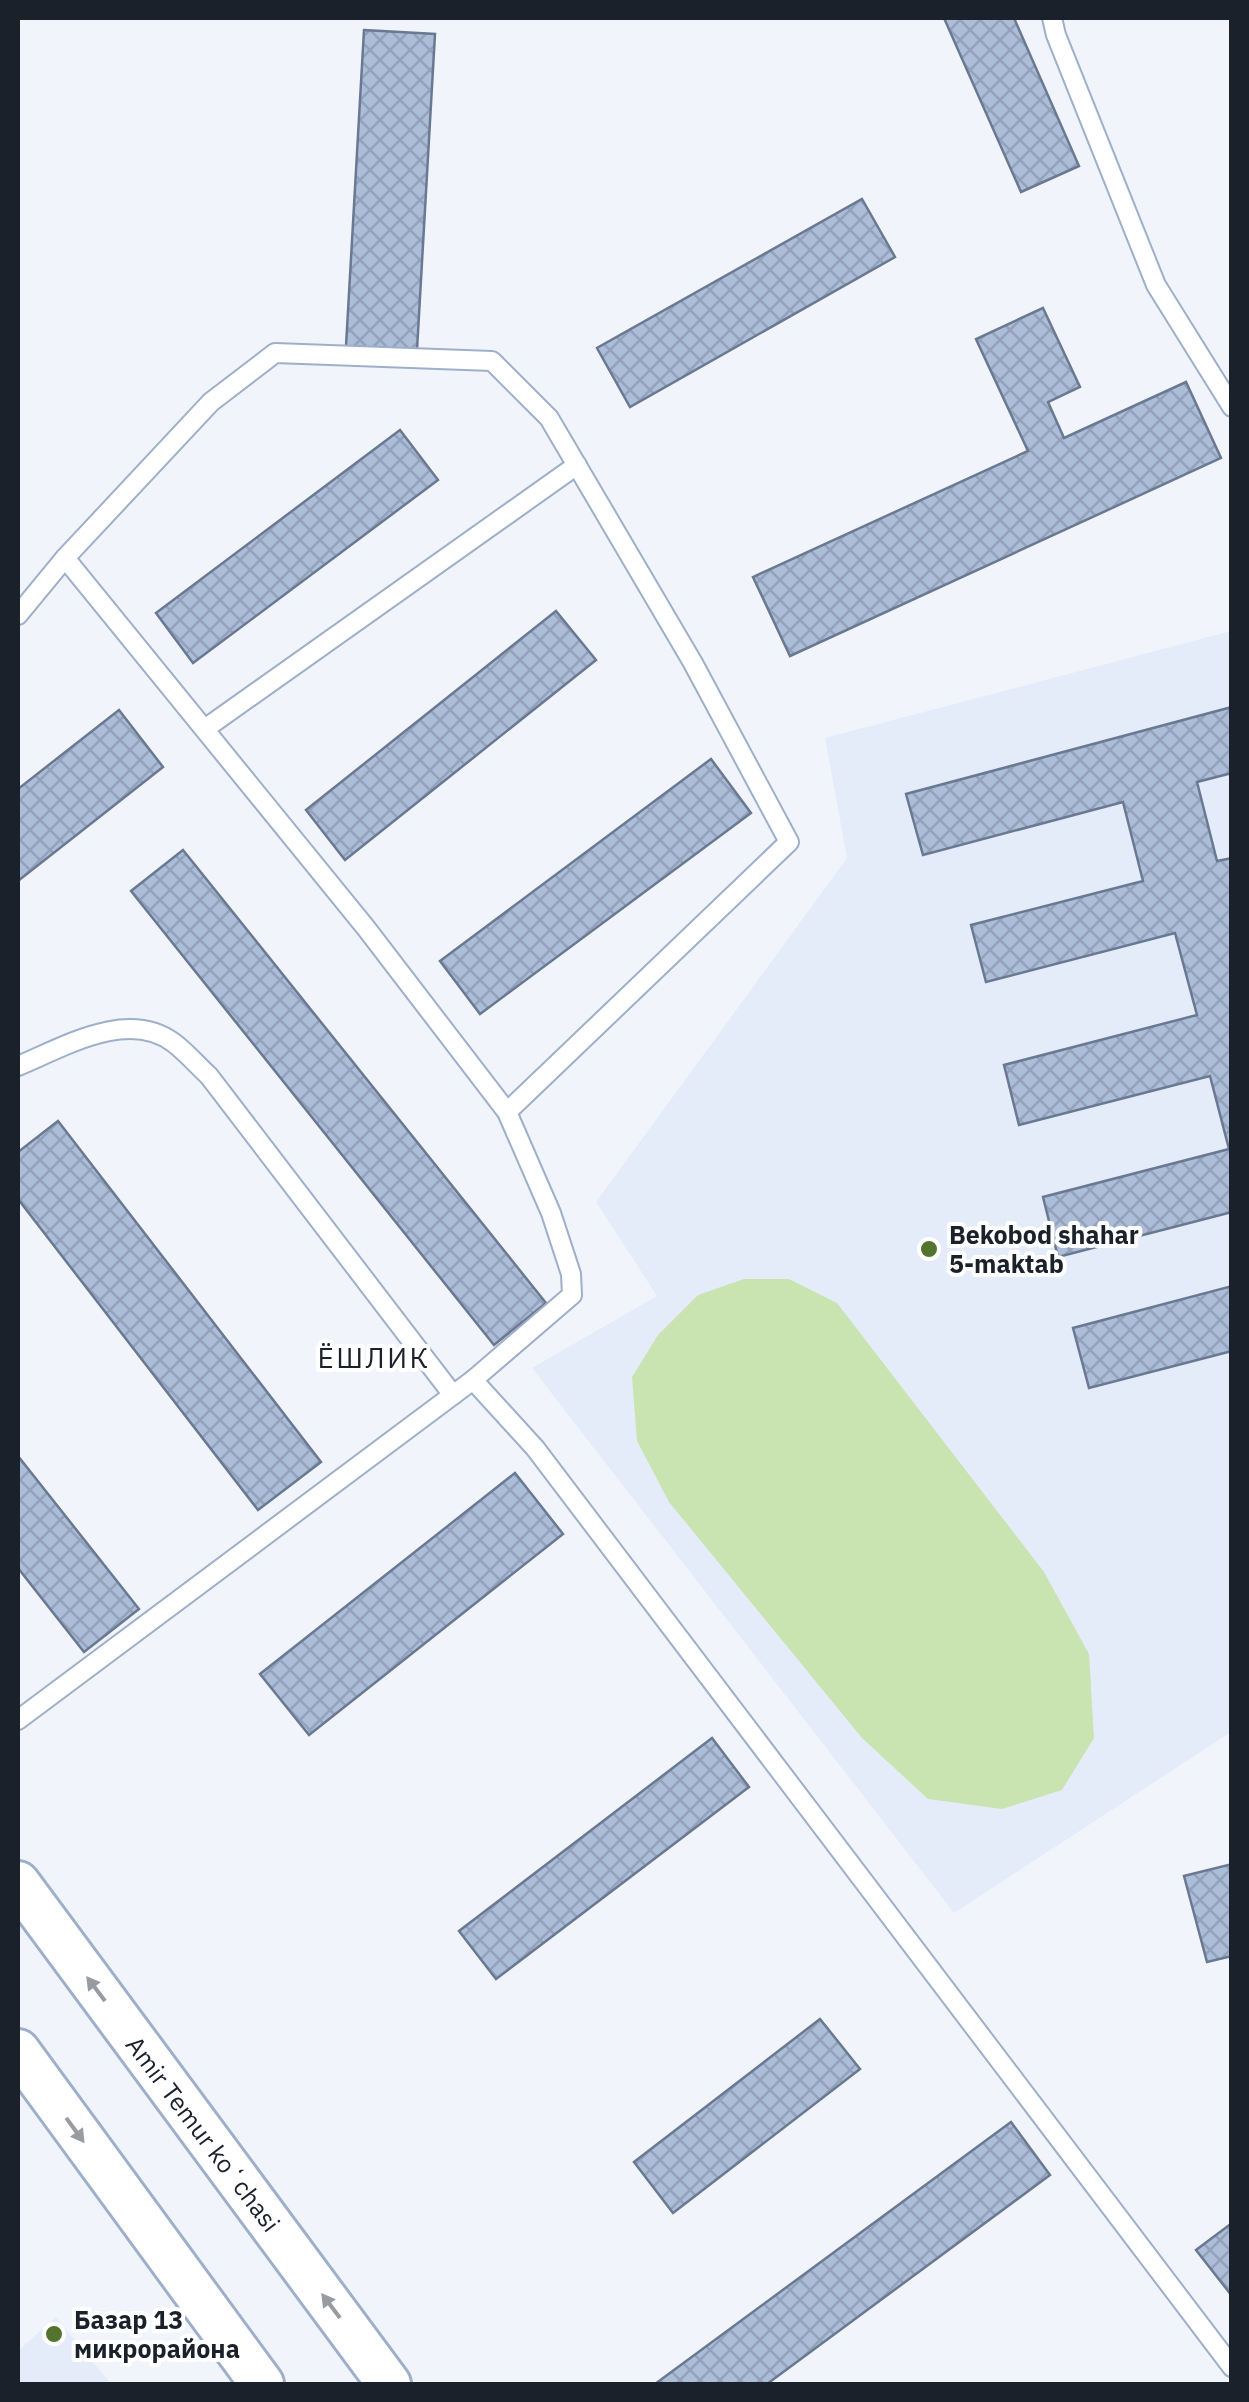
<svg xmlns="http://www.w3.org/2000/svg" width="1249" height="2402" font-family="'IBM Plex Sans',sans-serif">
<style>
.built{fill:#e4ecfa}
.pitch{fill:#c9e4b1}
.building{fill:url(#building-cross-hatch);stroke:#6a7992;stroke-width:2.5}
.lines{fill:none;stroke-linecap:round;stroke-linejoin:round}
.service-casing{stroke:#9eafca;stroke-width:22}
.tertiary-casing{stroke:#9eafca;stroke-width:48}
.service{stroke:#fff;stroke-width:18}
.tertiary{stroke:#fff;stroke-width:42}
.oneway{fill:#989ba0}
.poi-dot{fill:#53742c;stroke:#fff;stroke-width:4}
.labels{text-anchor:middle;stroke-width:8;stroke-linejoin:round;paint-order:stroke}
.poi-label{font-size:25px;font-weight:bold;fill:#1b212b;stroke:#fff;text-anchor:start}
.street-label{font-size:25px;fill:#1b212b;stroke:#fff}
.neighbourhood-label{font-size:28px;letter-spacing:2.5px;fill:#1b212b;stroke:#fff}
</style>
<defs>
<pattern id="building-cross-hatch" width="8" height="8" patternUnits="userSpaceOnUse" patternTransform="scale(2.5)"><rect width="8" height="8" fill="#acbdd8"/><path d="M0 0l8 8M0 8l8-8" fill="none" stroke="#93a2ba"/></pattern>
</defs>
<rect width="100%" height="100%" fill="#f1f5fb"/>
<g class="built">
<path d="M1231 631V1732L954 1913 532 1368 657 1296 596 1202 847 858 825 738Z"/>
<path d="M56 2317 111 2384H18V2351Z"/>
</g>
<path class="pitch" d="M744 1279H789L837 1303 1044 1572 1089 1654 1094 1738 1062 1790 1002 1809 928 1799 862 1738 669 1502 637 1441 632 1377 658 1335 698 1295Z"/>
<g class="building">
<path d="M944 18H1014L1079 166 1021 192Z"/>
<path d="M364 30 435 34 417 350 346 346Z"/>
<path d="M862 199 895 257 630 407 597 348Z"/>
<path d="M1043 308 1080 387 1048 402 1064 438 1186 382 1221 458 790 656 753 577 1028 451 976 339Z"/>
<path d="M400 430 438 480 193 663 156 613Z"/>
<path d="M556 611 596 660 345 860 306 810Z"/>
<path d="M1232 707V773L1197 782 1217 861 1232 858V1212L1058 1257 1043 1197 1229 1149 1210 1076 1019 1125 1004 1065 1197 1015 1175 933 986 982 971 925 1143 881 1123 802 923 855 906 794Z"/>
<path d="M119 710 163 767 18 881V789Z"/>
<path d="M711 759 751 813 480 1014 440 961Z"/>
<path d="M183 850 546 1303 494 1345 131 891Z"/>
<path d="M58 1121 321 1462 258 1510 18 1199V1152Z"/>
<path d="M1232 1286V1351L1089 1388 1073 1328Z"/>
<path d="M18 1456 139 1609 84 1652 18 1568Z"/>
<path d="M515 1473 563 1534 309 1735 260 1674Z"/>
<path d="M712 1738 749 1787 496 1979 459 1931Z"/>
<path d="M1232 1864V1956L1207 1962 1184 1876Z"/>
<path d="M820 2019 860 2069 673 2213 634 2162Z"/>
<path d="M1011 2122 1050 2175 767 2384H655Z"/>
<path d="M1232 2223V2296L1196 2250Z"/>
</g>
<g class="lines">
<g class="service-casing">
<g id="service">
<path d="M1052 18 1056 35 1156 285 1232 407"/>
<path d="M65 558 211 402 275 353 492 361 549 418 693 663 789 842 507 1112"/>
<path d="M18 615 65 558 366 928 507 1112 551 1213 571 1274 572 1295 473 1380"/>
<path d="M206 728 577 465"/>
<path d="M18 1066C64 1047 128 1008 174 1043 187 1053 198 1066 209 1076L453 1395"/>
<path d="M18 1720 473 1380 535 1448 1232 2367"/>
</g>
</g>
<g class="tertiary-casing">
<g id="tertiary">
<path d="M18 1883 389 2384"/>
<path d="M18 2051 262 2384"/>
</g>
</g>
<use href="#service" class="service"/>
<use href="#tertiary" class="tertiary"/>
</g>
<defs><path id="oneway-solid" d="M-6-.8H1V-3.2L6.5 0L1 3.2V.8H-6Z" transform="scale(2.5)"/></defs>
<g class="oneway">
<use href="#oneway-solid" transform="translate(96 1989) rotate(-127)"/>
<use href="#oneway-solid" transform="translate(75 2130) rotate(54)"/>
<use href="#oneway-solid" transform="translate(331 2306) rotate(-127)"/>
</g>
<g class="poi-dot">
<circle cx="929" cy="1249" r="10"/>
<circle cx="54" cy="2334" r="10"/>
</g>
<g class="labels">
<g class="poi-label">
<text x="949" y="1244">Bekobod shahar<tspan x="949" dy="29">5-maktab</tspan></text>
<text x="74" y="2329">Базар 13<tspan x="74" dy="29">микрорайона</tspan></text>
</g>
<g class="street-label">
<text transform="translate(203 2134) rotate(53)" y="9">Amir Temur koʻchasi</text>
</g>
<g class="neighbourhood-label">
<text x="374" y="1368">ЁШЛИК</text>
</g>
</g>
<rect width="1249" height="2402" fill="none" stroke="#1b212b" stroke-width="40"/>
</svg>
